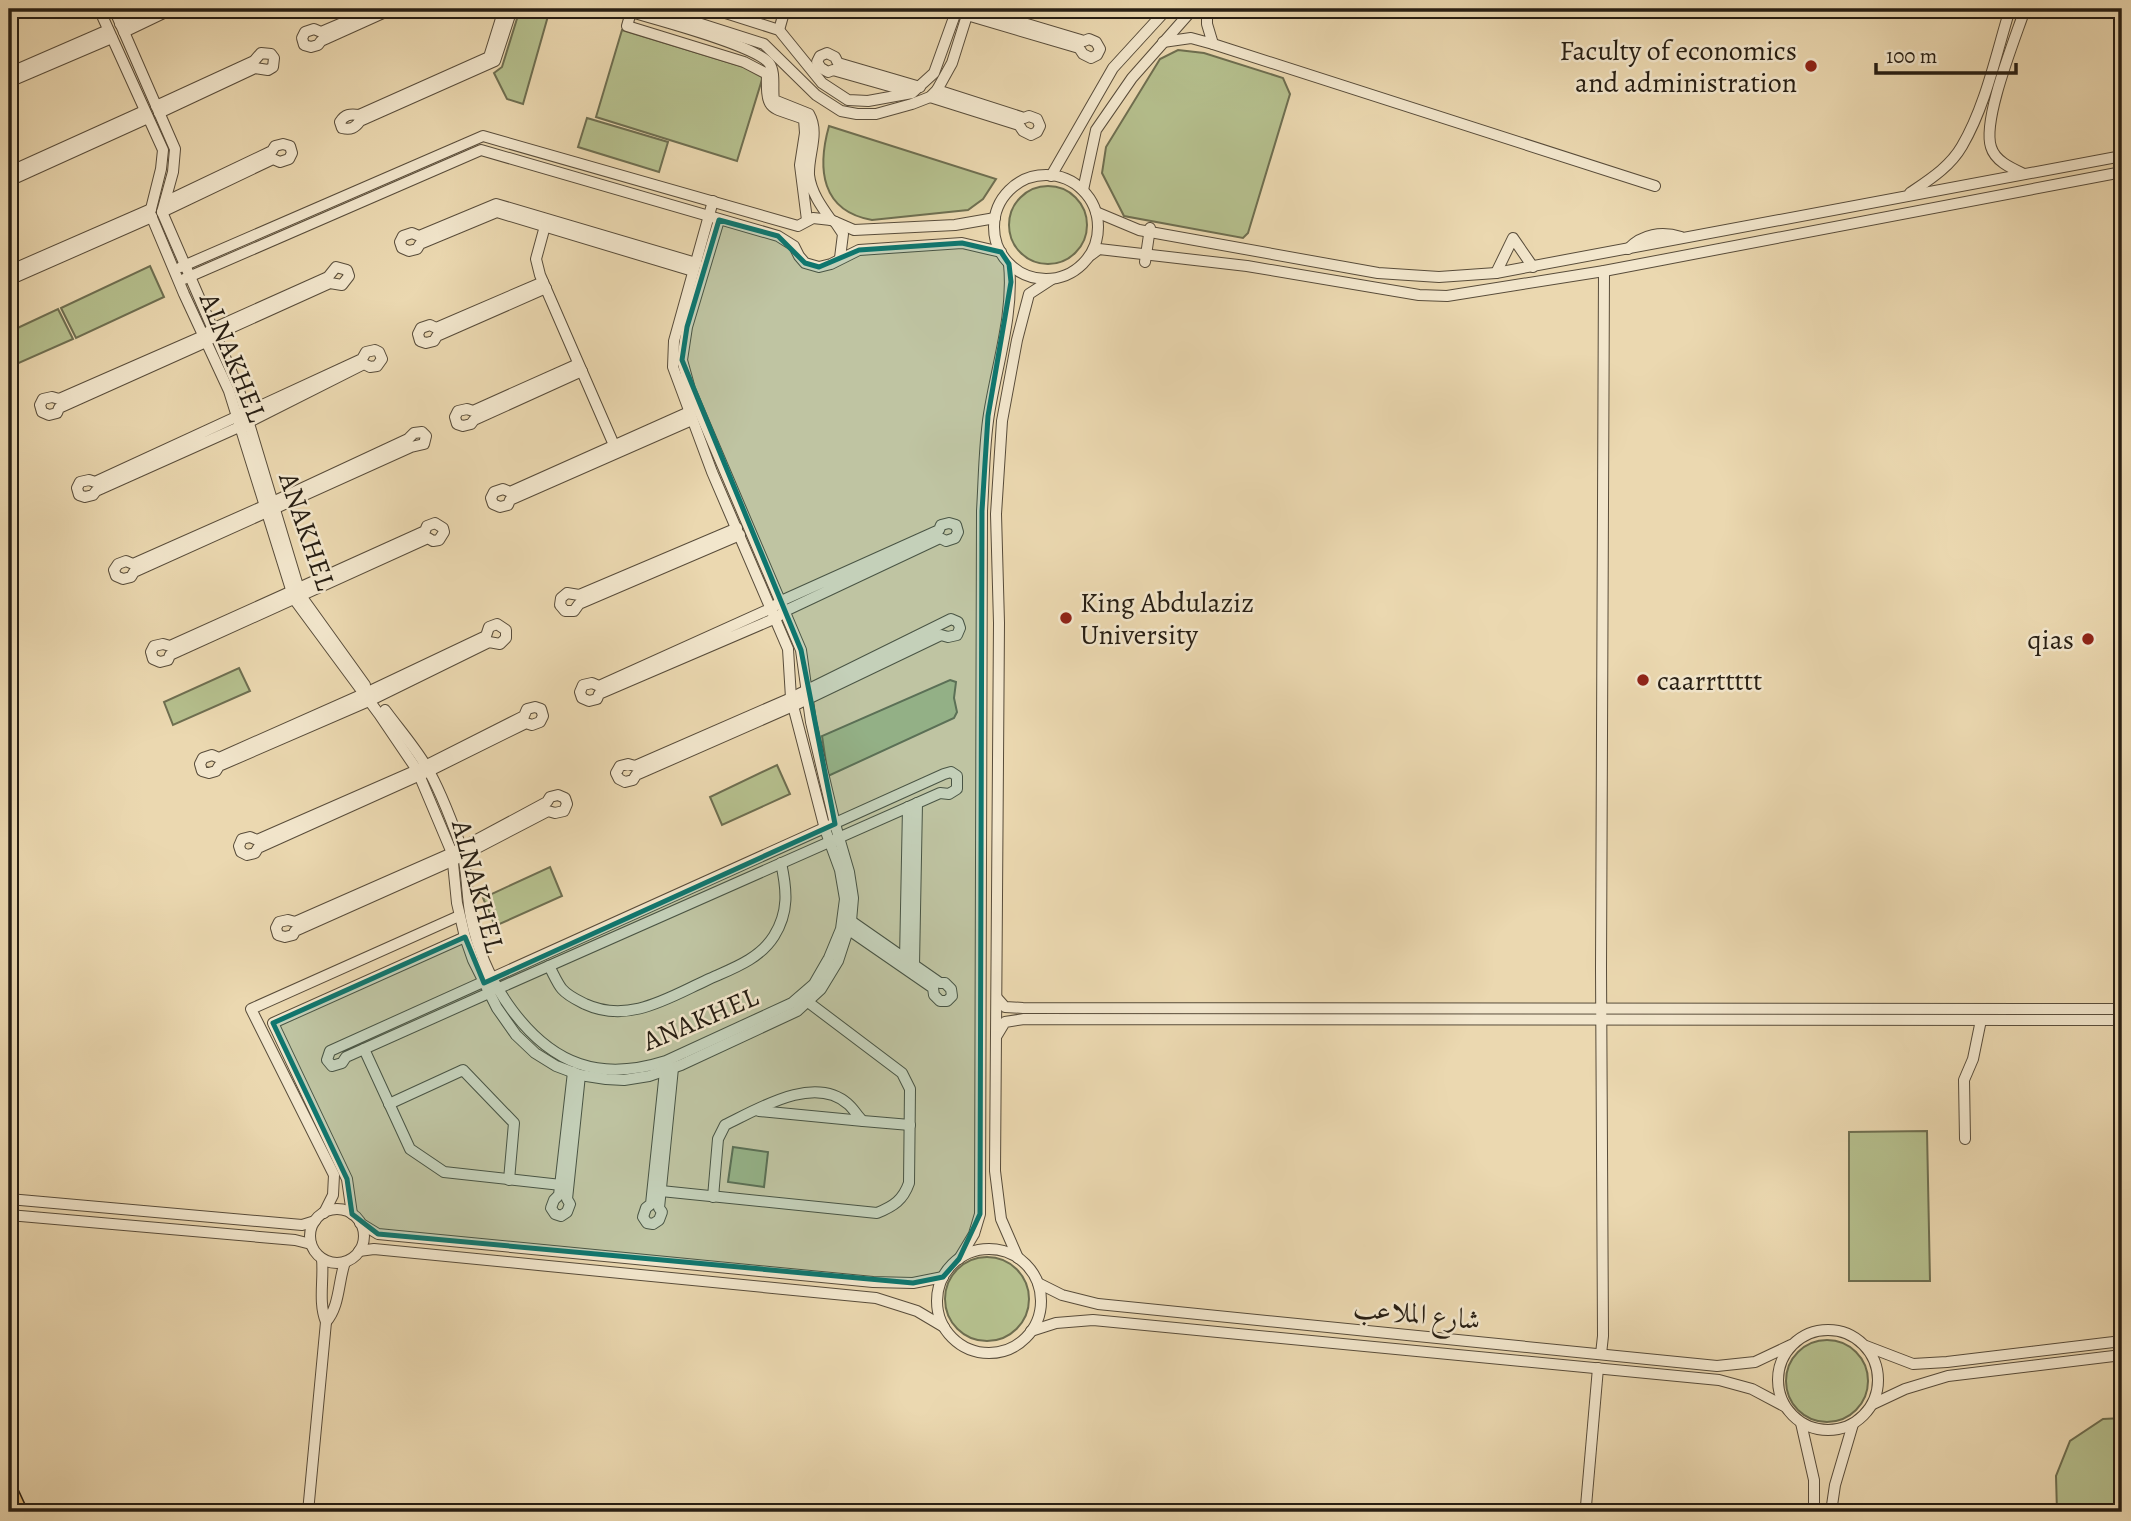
<svg xmlns="http://www.w3.org/2000/svg" width="2131" height="1521" font-family="Alegreya,Amiri,serif">
<style>
.green{fill:#b5bf8d;stroke:#6e6e50;stroke-width:2}
.lines{fill:none;stroke-linecap:round;stroke-linejoin:round}
.minor-casing{stroke:#584c3a;stroke-width:12}
.major-casing{stroke:#271e13;stroke-width:15}
.minor{stroke:#f2e6cc;stroke-width:10}
.major{stroke:#e6bc78;stroke-width:12}
.marked{fill:#0f766e;fill-opacity:0.2;stroke:#0f766e;stroke-width:5;stroke-linejoin:round}
.poi-dot{fill:#8f2418;stroke:#f2e6cc;stroke-width:2.5}
.labels{text-anchor:middle;stroke-width:5;stroke-linejoin:round;paint-order:stroke}
.poi-label{font-size:28px;fill:#271e13;stroke:#f2e6cc;text-anchor:end}
.street-label{font-size:28px;fill:#271e13;stroke:#f2e6cc}
</style>
<rect width="100%" height="100%" fill="#ebd8b0"/>
<filter id="stains"><feTurbulence type="fractalNoise" baseFrequency=".00286" numOctaves="4"/><feColorMatrix values="0 0 0 0 .2 0 0 0 0 .09 0 0 0 0 .02 0 0 0 .5 -.17"/></filter>
<radialGradient id="worn" r=".72"><stop offset=".6" stop-color="#630" stop-opacity="0"/><stop offset="1" stop-color="#630" stop-opacity=".3"/></radialGradient>
<g class="green">
<path d="M520 9H550L523 104 507 99 494 73 502 67Z"/>
<path d="M622 30 764 73 737 161 596 117Z"/>
<path d="M1178 50 1204 53 1283 78 1290 94 1248 233 1243 238 1124 216 1102 173 1106 147 1160 59Z"/>
<path d="M587 118 668 142 659 172 578 147Z"/>
<path d="M829 126 996 179 983 199 968 210 872 220C821 211 817 169 829 126Z"/>
<circle cx="1048" cy="225" r="39"/>
<path d="M150 266 164 297 76 338 61 308Z"/>
<path d="M58 309 73 339 12 366 9 359V332Z"/>
<path d="M239 668 250 691 173 725 164 702Z"/>
<path d="M950 680 956 682 954 698 957 712 954 718 828 776 822 736Z"/>
<path d="M777 765 790 794 722 825 710 797Z"/>
<path d="M550 867 562 896 495 926 483 898Z"/>
<path d="M1927 1131 1930 1281H1849V1132Z"/>
<path d="M733 1147 768 1152 764 1187 728 1182Z"/>
<circle cx="987" cy="1299" r="42"/>
<circle cx="1827" cy="1381" r="41"/>
<path d="M2122 1418V1512H2057L2056 1476 2070 1441 2103 1419Z"/>
</g>
<g class="lines">
<g class="minor-casing">
<g id="minor">
<path d="M99 9 163 150 161 169 150 213 184 294 229 391 294 599 379 714 417 770 452 853 457 903 465 937 473 960 497 1008 516 1035 535 1053 556 1066 580 1075 606 1079 624 1080 649 1076 681 1065 797 1011 821 989 838 961 851 921 853 898 849 872 835 824 811 722 801 650 690 389 682 360 687 327 719 220"/>
<path d="M114 9 175 149 173 172 162 212 238 387 301 596 365 685"/>
<path d="M375 9 321 32 314 29 305 32 302 38 304 45 311 47 318 45 321 41 392 9"/>
<path d="M504 9 489 57 359 115C350 114 345 114 340 122L342 128C351 130 355 128 360 121L495 61 512 9"/>
<path d="M654 9 764 44 816 95 841 111 857 114H876L912 104 930 97 937 90 952 63 969 9"/>
<path d="M713 9 779 30 822 83 848 100 868 101 912 93 934 73 957 9"/>
<path d="M9 11 13 9"/>
<path d="M967 15 1079 48 1083 54 1091 58 1097 55 1100 49 1096 42 1089 39 1084 41 977 9"/>
<path d="M120 24 154 9"/>
<path d="M779 30 785 9"/>
<path d="M124 32 172 9"/>
<path d="M1163 42 1191 38 1213 44 1207 24V9"/>
<path d="M1213 44 1655 186"/>
<path d="M9 73 108 30"/>
<path d="M9 82 112 38"/>
<path d="M907 91 833 70 828 72 821 68 817 62 820 56 827 53 835 57 838 63 920 87"/>
<path d="M930 97 1019 125 1023 131 1031 135 1037 132 1040 126 1037 119 1029 116 1024 118 937 90"/>
<path d="M156 106 254 61 261 53 271 54 274 58 273 67 268 70 255 68 159 113"/>
<path d="M9 172 144 111"/>
<path d="M2024 174C2011 168 1995 161 1991 147 1982 120 2015 39 2025 9"/>
<circle cx="1046" cy="227" r="52"/>
<path d="M1051 176 1113 68 1167 9"/>
<path d="M9 181 148 118"/>
<path d="M1083 190 1096 130 1132 78 1193 9"/>
<path d="M1910 193C1929 180 1950 167 1962 146 1986 105 1996 54 2010 9"/>
<path d="M162 212 273 159 280 162 289 159 292 153 290 146 283 144 275 146 272 151 165 202"/>
<path d="M1096 212 1139 230 1378 273 1439 277 1496 273 2122 156"/>
<path d="M807 220 800 165 805 133 804 119C770 106 766 113 767 74L744 62 627 26 631 12C658 20 754 45 769 63 776 72 772 89 774 100L809 114C820 133 808 154 809 175 811 192 821 206 831 220"/>
<path d="M835 222 843 234 840 258"/>
<path d="M545 226 536 259 540 275 614 445"/>
<path d="M1628 249C1642 234 1662 231 1681 237"/>
<path d="M1091 255 1099 249 1247 266 1419 295 1447 296 1604 271 2122 172"/>
<path d="M1145 262 1150 228"/>
<path d="M181 267 483 136 798 226 813 218 831 220 854 230 955 225 995 218"/>
<path d="M336 267 347 270 349 276 342 285 330 283 215 335 206 342 59 408 57 413 49 415 42 412 40 405 43 399 52 397 59 399 203 336 212 329 328 277Z"/>
<path d="M9 271 151 209"/>
<path d="M693 271 497 212 420 244 417 249 409 251 402 248 400 242 403 236 412 233 419 236 496 204 696 263"/>
<path d="M1496 273 1513 238 1533 267"/>
<path d="M184 279 481 150 778 236 794 246 799 256 805 263 819 267 831 264 859 250 962 243 1001 252"/>
<path d="M9 280 152 217"/>
<path d="M543 282 436 328 430 325 421 328 418 334 420 341 426 343 434 341 437 336 546 288"/>
<path d="M375 350 379 352 382 359 377 366 370 367 364 364 239 427 96 491 93 495 85 497 79 495 77 488 80 482 89 480 95 482 362 359 366 352Z"/>
<path d="M578 364 473 411 467 409 458 411 455 417 457 424 463 426 471 424 474 420 582 371"/>
<path d="M689 412 510 492 503 489 494 492 491 498 493 504 500 507 508 505 510 500 692 420"/>
<path d="M422 432 426 436 424 444 411 447 134 572 131 577 123 579 116 576 114 570 118 564 126 561 133 564 264 506 408 439 414 433Z"/>
<path d="M435 523 443 528 444 532 439 540 433 541 428 538 170 655 168 660 160 662 153 659 151 652 154 646 163 644 170 646 425 531 427 526Z"/>
<path d="M949 523 956 525 958 532 955 538 946 541 940 538 785 611 776 618 599 694 597 699 589 701 582 698 580 692 583 685 592 683 599 686 772 608 781 601 939 530 941 525Z"/>
<path d="M737 528 579 595 567 593 561 598 560 605 565 611H574L579 604 740 535"/>
<path d="M951 619 958 622 960 628 957 635 948 637 941 635 793 706 636 775 633 780 625 782 619 779 616 773 620 766 628 764 635 766 791 698Z"/>
<path d="M497 624 506 630V638L500 644 489 642 369 701 219 766 216 771 209 773 202 771 200 764 203 758 212 755 219 758 370 691 486 636 489 627Z"/>
<path d="M535 707 541 709 543 716 540 722 532 725 526 723 429 771 258 848 255 853 247 855 241 852 239 846 242 839 250 837 257 840 417 770 524 716 527 709Z"/>
<path d="M385 710C399 729 414 746 426 766 440 789 451 819 460 844 468 868 466 894 471 918 478 952 492 983 512 1010 553 1065 600 1082 666 1061L792 1003 814 984 829 958 841 929 845 899 840 870 825 829 791 698 788 649 712 472 673 367 674 341 713 201"/>
<path d="M558 795 565 798 567 804 564 811 555 813 548 811 454 860 295 931 293 935 285 937 278 935 276 928 279 922 288 920 295 922 452 853 547 802 550 797Z"/>
<path d="M849 930 933 988 934 995 940 1001H947L952 996 951 989 945 983H940L851 921"/>
<path d="M905 959 908 807"/>
<path d="M914 965 917 803"/>
<path d="M549 966C553 973 557 983 562 989 568 996 577 1000 585 1004 628 1024 668 998 707 980 731 969 759 960 774 936 789 912 787 890 781 863"/>
<path d="M489 993 346 1057 342 1063 332 1066 327 1060 330 1051 944 774 951 772 957 776V789L949 794 940 793 497 989"/>
<path d="M997 998 1005 1007 1023 1008 2122 1009"/>
<path d="M996 1037 1005 1022 1024 1019 2122 1020"/>
<path d="M364 1049 410 1149 444 1172 561 1185"/>
<path d="M665 1071 651 1204 646 1208 643 1217 647 1223 653 1224 659 1220 662 1212 659 1208 673 1068"/>
<path d="M573 1072 559 1195 554 1200 551 1208 555 1214 561 1216 567 1212 570 1204 567 1199 580 1075"/>
<path d="M389 1104 463 1070 514 1123 509 1180"/>
<path d="M759 1111 863 1121"/>
<path d="M1965 1139 1964 1080 1973 1059 1981 1020"/>
<path d="M661 1191 877 1213C894 1206 903 1200 909 1183L910 1089 902 1073 808 1002"/>
<path d="M713 1197 718 1139 725 1125C758 1109 814 1074 848 1104 854 1109 857 1116 863 1121L910 1125"/>
<path d="M9 1199 302 1225 315 1221"/>
<circle cx="337" cy="1236" r="27"/>
<path d="M324 1213 333 1195 334 1175 251 1009 459 916"/>
<path d="M352 1214 347 1179 273 1023 465 937"/>
<path d="M9 1215 295 1240 311 1244"/>
<path d="M360 1223 378 1234 873 1282 913 1283 943 1277"/>
<circle cx="989" cy="1301" r="52"/>
<path d="M359 1251 374 1249 876 1298 917 1311 944 1327"/>
<path d="M1018 1258 1001 1219 995 1171 999 623 996 514 1002 421 1017 340 1029 294 1052 279"/>
<path d="M322 1259C324 1280 318 1302 326 1322 340 1306 338 1282 345 1262"/>
<path d="M959 1259 974 1234 980 1214 982 511C984 479 984 445 989 414 997 364 1014 314 1009 264"/>
<path d="M1038 1283 1062 1295 1098 1304 1717 1366 1755 1362 1791 1345"/>
<circle cx="1828" cy="1380" r="50"/>
<path d="M1031 1331 1056 1323 1093 1320 1719 1380 1752 1389 1784 1406"/>
<path d="M1866 1346 1913 1364 1947 1362 2122 1341"/>
<path d="M1601 1354 1603 1336 1601 968 1604 271"/>
<path d="M1873 1404 1905 1389 1948 1376 2122 1355"/>
<path d="M1801 1423 1814 1480V1512"/>
<path d="M1586 1506 1598 1368"/>
<path d="M308 1512 326 1322"/>
<path d="M1831 1512 1835 1485 1853 1424"/>
</g>
</g>
<g class="major-casing">
<path id="major" d="M9 1486 21 1512"/>
</g>
<use href="#minor" class="minor"/>
<use href="#major" class="major"/>
</g>
<path class="marked" d="M719 220 778 236 805 263 819 267 859 250 962 243 1001 252 1009 264 1011 282 988 416 982 511 980 1214 959 1259 943 1277 913 1283 378 1234 352 1214 347 1179 273 1023 465 937 484 983 835 824 801 650 682 360 687 327Z"/>
<g class="poi-dot">
<circle cx="1811" cy="66" r="7"/>
<circle cx="1066" cy="618" r="7"/>
<circle cx="2088" cy="639" r="7"/>
<circle cx="1643" cy="680" r="7"/>
</g>
<g class="labels">
<g class="poi-label">
<text x="1797" y="60">Faculty of economics<tspan x="1797" dy="32">and administration</tspan></text>
<text x="1080" y="612" text-anchor="start">King Abdulaziz<tspan x="1080" dy="32">University</tspan></text>
<text x="2074" y="649">qias</text>
<text x="1657" y="690" text-anchor="start">caarrttttt</text>
</g>
<g class="street-label">
<text transform="translate(234 357) rotate(68)" y="10">ALNAKHEL</text>
<text transform="translate(308 531) rotate(71)" y="10">ANAKHEL</text>
<text transform="translate(479 886) rotate(75)" y="10">ALNAKHEL</text>
<text transform="translate(700 1018) rotate(-23)" y="10">ANAKHEL</text>
<text transform="translate(1417 1313) rotate(6)" y="10">شارع الملاعب</text>
</g>
</g>
<rect width="2131" height="1521" fill="none" stroke="#ebd8b0" stroke-width="35"/>
<rect x="10" y="10" width="2110" height="1500" fill="none" stroke="#271e13" stroke-width="3.5"/>
<rect x="18" y="18" width="2096" height="1486" fill="none" stroke="#271e13" stroke-width="2"/>
<path d="M1876 63v10h140v-10" fill="none" stroke="#271e13" stroke-width="3.5"/>
<text x="1886" y="63" font-size="21" fill="#271e13" stroke="#f2e6cc" stroke-width="5" paint-order="stroke">100 m</text>
<rect width="100%" height="100%" filter="url(#stains)"/>
<rect width="100%" height="100%" fill="url(#worn)"/>
</svg>
